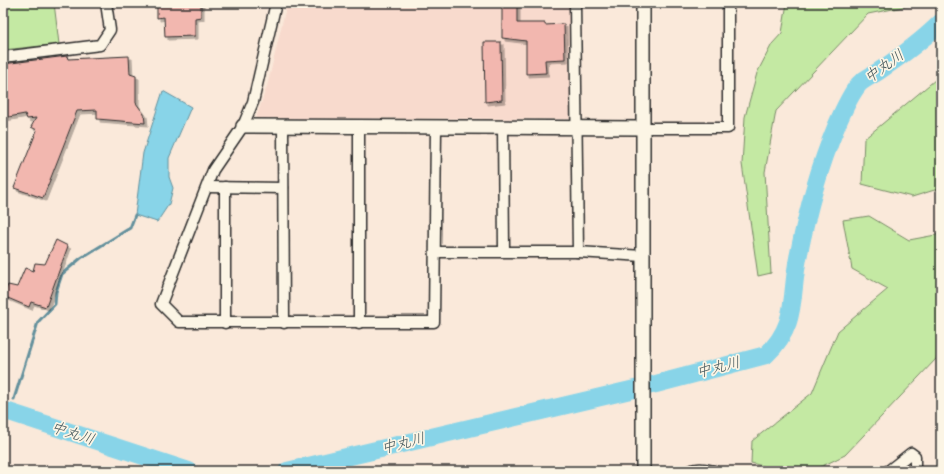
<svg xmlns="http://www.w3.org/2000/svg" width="944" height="474" font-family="Dekko,'Klee One',sans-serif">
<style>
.built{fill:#f8dacd}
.green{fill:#c4e9a3;stroke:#788a67}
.water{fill:#88d4e8;stroke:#63909c}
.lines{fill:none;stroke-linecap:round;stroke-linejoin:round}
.stream{stroke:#63909c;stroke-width:3}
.river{stroke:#88d4e8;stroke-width:18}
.building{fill:#f2b7af;stroke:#2b2b2b;filter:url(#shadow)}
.minor-casing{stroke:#2b2b2b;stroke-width:13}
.tertiary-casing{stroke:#2b2b2b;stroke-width:16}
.minor{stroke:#fcf5e5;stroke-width:10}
.tertiary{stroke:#fcf5e5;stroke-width:13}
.labels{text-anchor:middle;stroke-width:3.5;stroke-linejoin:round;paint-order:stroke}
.water-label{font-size:15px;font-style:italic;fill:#42555a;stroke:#fcf5e5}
</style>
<defs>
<filter id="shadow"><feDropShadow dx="3" dy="3" stdDeviation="0" flood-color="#0004"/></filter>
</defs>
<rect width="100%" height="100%" fill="#fae9da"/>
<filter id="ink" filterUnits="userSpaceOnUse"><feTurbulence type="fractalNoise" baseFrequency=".025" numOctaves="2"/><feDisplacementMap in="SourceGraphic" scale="8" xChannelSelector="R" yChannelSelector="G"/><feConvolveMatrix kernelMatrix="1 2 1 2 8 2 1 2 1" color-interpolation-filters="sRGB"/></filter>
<g filter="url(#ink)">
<path class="built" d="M287 3H571L572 119 256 118 268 83Z"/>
<g class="green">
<path d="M54 3 59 44 3 50V4Z"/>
<path d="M787 3H916L913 5 868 14 776 111 765 172 771 273 758 276 742 164 745 117 757 73 772 44 782 33Z"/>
<path d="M941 75V188L912 197 862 184 864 139Z"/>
<path d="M869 216 909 240 941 234V351L936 359 845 455 812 471H782L751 463 752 441 812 393 838 331 888 289 852 269 843 220Z"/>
</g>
<path class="water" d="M163 91 191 107 169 158V177L173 188 169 204 157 222 135 215 143 153Z"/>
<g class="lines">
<path class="stream" d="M14 399 38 322 55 304 56 292 62 274 81 258 130 228 135 215"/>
<g class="river">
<path d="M3 410 189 471"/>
<path d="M287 471 656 384 766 355C798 325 790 298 798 258 807 212 818 170 836 127 842 113 849 96 859 84 864 79 873 75 879 71 900 57 923 40 941 22"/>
</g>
</g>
<g class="building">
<path d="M157 3H201V17L195 18V36L165 37 164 17 157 18Z"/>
<path d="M502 3H517V23H545V25L564 24 565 59 545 60 546 73 526 74V41L502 38Z"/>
<path d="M484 42H501L502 100 485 102Z"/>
<path d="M67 56 68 59 129 56 130 74 136 76V103L144 114 145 123 97 119V110L77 111 43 198 14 188 37 130 31 127 36 118 27 119 25 114 3 118V64Z"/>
<path d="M56 240 68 246 46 307 31 302 29 307 3 296 8 285 17 287 25 268 33 271 35 263 45 264Z"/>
</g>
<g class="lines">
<g class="minor-casing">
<g id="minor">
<path d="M276 3 253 102 243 126 213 170 161 304 179 322H434L436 128"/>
<path d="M575 3 578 252"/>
<path d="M3 57 100 45 110 30 106 3"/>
<path d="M283 127 284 323"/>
<path d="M503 127 504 251"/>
<path d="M644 128H728V3"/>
<path d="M207 187 283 188"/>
<path d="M225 187V323"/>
<path d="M436 252H578L643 256"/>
<path d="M359 323V127"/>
<path d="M689 471C698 467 705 469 714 471"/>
<path d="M888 471 911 453 915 456V471"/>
</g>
</g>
<g class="tertiary-casing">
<g id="tertiary">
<path d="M243 126 644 128"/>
<path d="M643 471V3"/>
</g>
</g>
<use href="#minor" class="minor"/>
<use href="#tertiary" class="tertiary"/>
</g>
</g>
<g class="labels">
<g class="water-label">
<text transform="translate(884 66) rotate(-36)" y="5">中丸川</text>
<text transform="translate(718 367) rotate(-14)" y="5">中丸川</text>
<text transform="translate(73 433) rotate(18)" y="5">中丸川</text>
<text transform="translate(403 443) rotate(-14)" y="5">中丸川</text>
</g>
</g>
<rect width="944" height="474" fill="none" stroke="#fcf5e5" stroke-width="16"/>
<rect x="8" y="8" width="928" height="458" fill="none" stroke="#2b2b2b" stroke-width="1.5" filter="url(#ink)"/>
</svg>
